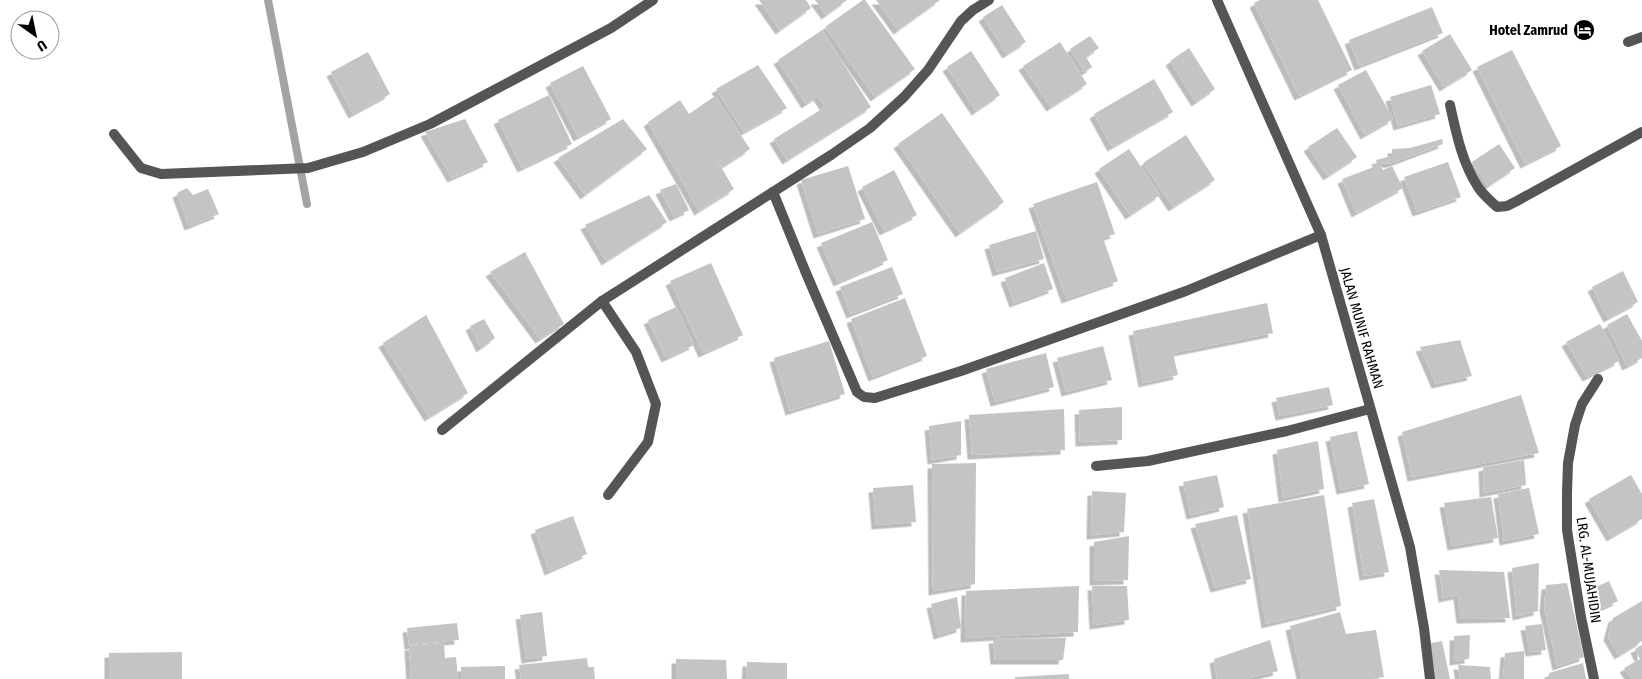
<svg xmlns="http://www.w3.org/2000/svg" width="1642" height="679" font-family="'Fira Sans Condensed',sans-serif">
<style>
.lines{fill:none;stroke-linecap:round;stroke-linejoin:round}
.stream{stroke:#a3a3a3;stroke-width:8}
.building{fill:#c4c4c4;filter:url(#shadow)}
.service{stroke:#555;stroke-width:10}
.minor{stroke:#555;stroke-width:10}
.tertiary{stroke:#555;stroke-width:10}
.labels{text-anchor:middle;stroke-width:4;stroke-linejoin:round;paint-order:stroke}
.poi-label{font-size:14px;font-weight:bold;fill:#000;stroke:#fff;text-anchor:end}
.street-label{font-size:14px;fill:#000;stroke:#fff}
</style>
<defs>
<filter id="shadow"><feDropShadow dx="-4.5" dy="4.5" stdDeviation="0" flood-color="#0004"/></filter>
</defs>
<rect width="100%" height="100%" fill="#fff"/>
<g class="lines">
<path class="stream" d="M268 0 307 204"/>
</g>
<g class="building">
<path d="M759 0H806L811 8 780 30Z"/>
<path d="M815 0H847L826 15Z"/>
<path d="M863 0H865L915 69 875 97 825 27Z"/>
<path d="M876 0H940L898 30Z"/>
<path d="M1260 0H1318L1352 70 1299 96 1254 3Z"/>
<path d="M1002 5 1026 42 1007 54 983 17Z"/>
<path d="M1432 7 1443 33 1359 66 1349 40Z"/>
<path d="M822 30 871 107 787 160 774 139 825 107 818 96 806 104 778 60Z"/>
<path d="M1450 34 1472 70 1444 87 1422 51Z"/>
<path d="M1090 36 1099 48 1086 57 1092 67 1085 72 1070 49Z"/>
<path d="M1060 42 1087 84 1051 107 1023 66Z"/>
<path d="M1189 48 1215 89 1196 102 1170 61Z"/>
<path d="M1512 50 1561 146 1525 164 1477 67Z"/>
<path d="M971 51 1000 95 976 111 947 67Z"/>
<path d="M368 52 390 94 353 114 331 72Z"/>
<path d="M758 65 787 108 744 132 716 89Z"/>
<path d="M583 66 611 119 578 137 550 83Z"/>
<path d="M1366 70 1393 119 1365 135 1338 85Z"/>
<path d="M1154 79 1173 112 1112 147 1094 114Z"/>
<path d="M1431 85 1440 114 1398 126 1390 97Z"/>
<path d="M549 95 572 144 522 168 498 120Z"/>
<path d="M715 96 750 149 722 167 714 155 734 189 699 211 648 122 680 100 689 114Z"/>
<path d="M942 113 1004 202 960 233 898 144Z"/>
<path d="M465 119 488 162 452 178 425 132Z"/>
<path d="M623 119 647 149 585 195 558 158Z"/>
<path d="M1337 128 1357 157 1328 176 1308 147Z"/>
<path d="M1186 135 1215 180 1173 207 1143 163Z"/>
<path d="M1442 139 1443 144 1392 163 1377 164 1376 160 1392 156V149L1410 148Z"/>
<path d="M1499 144 1515 168 1488 186 1472 162Z"/>
<path d="M1129 149 1160 195 1130 215 1099 169Z"/>
<path d="M1448 162 1461 197 1417 212 1404 177Z"/>
<path d="M1379 165 1383 170 1392 166 1403 188 1356 213 1342 179Z"/>
<path d="M848 166 865 219 818 234 801 180Z"/>
<path d="M894 170 917 215 884 231 862 187Z"/>
<path d="M1097 182 1115 234 1103 238 1118 281 1066 299 1033 204Z"/>
<path d="M676 184 689 210 674 217 660 190Z"/>
<path d="M187 188 193 195 208 189 219 214 189 226 177 193Z"/>
<path d="M649 195 667 222 606 261 585 225Z"/>
<path d="M872 222 888 260 838 282 821 243Z"/>
<path d="M1036 231 1044 259 997 272 989 245Z"/>
<path d="M525 252 564 324 540 339 490 272Z"/>
<path d="M711 263 743 335 703 353 670 281Z"/>
<path d="M1044 263 1053 289 1014 303 1005 278Z"/>
<path d="M892 267 903 294 851 314 840 287Z"/>
<path d="M1623 271 1638 302 1608 318 1592 287Z"/>
<path d="M905 298 927 356 873 377 851 319Z"/>
<path d="M1267 303 1273 333 1173 353 1178 375 1143 383 1133 331Z"/>
<path d="M676 307 694 345 666 358 648 320Z"/>
<path d="M1627 314 1642 341V358L1627 366 1607 325Z"/>
<path d="M426 315 468 393 429 417 383 343Z"/>
<path d="M484 319 495 338 481 348 470 326Z"/>
<path d="M1600 324 1619 361 1587 377 1566 342Z"/>
<path d="M1460 340 1472 376 1436 384 1420 347Z"/>
<path d="M829 341 845 394 790 411 774 358Z"/>
<path d="M1103 346 1112 380 1066 392 1057 358Z"/>
<path d="M1046 353 1054 387 995 402 986 369Z"/>
<path d="M1329 387 1333 405 1280 416 1276 398Z"/>
<path d="M1521 395 1539 453 1412 477 1402 432Z"/>
<path d="M1122 407V440L1080 442 1079 410Z"/>
<path d="M1064 409 1065 450 972 455 969 415Z"/>
<path d="M961 421V455L932 460 929 426Z"/>
<path d="M1357 431 1369 484 1341 490 1330 437Z"/>
<path d="M1318 441 1324 489 1283 498 1277 450Z"/>
<path d="M1524 460 1526 485 1484 493 1483 467Z"/>
<path d="M976 463 975 584 933 591 932 464Z"/>
<path d="M1217 475 1224 507 1191 515 1183 482Z"/>
<path d="M1631 475 1642 494V519L1611 537 1589 499Z"/>
<path d="M913 485 916 522 876 525 873 488Z"/>
<path d="M1529 488 1539 534 1504 541 1498 494Z"/>
<path d="M1092 491 1126 493 1124 532 1091 535Z"/>
<path d="M1324 495 1341 606 1266 624 1247 509Z"/>
<path d="M1491 497 1498 538 1452 546 1444 503Z"/>
<path d="M1374 499 1389 572 1364 576 1352 503Z"/>
<path d="M1237 515 1251 579 1215 588 1195 524Z"/>
<path d="M573 516 587 554 549 571 535 530Z"/>
<path d="M1129 536 1128 580 1094 581V542Z"/>
<path d="M1539 563 1538 611 1517 616 1512 568Z"/>
<path d="M1439 570 1504 572 1510 618 1461 619 1458 595 1443 598Z"/>
<path d="M1609 581 1618 601 1600 609 1591 589Z"/>
<path d="M1567 583 1584 657 1557 666 1544 607 1546 585Z"/>
<path d="M1079 586 1078 632 965 638 966 591Z"/>
<path d="M1092 586H1127L1129 620 1094 625Z"/>
<path d="M957 597 961 628 938 635 931 604Z"/>
<path d="M1642 601V641L1619 655 1608 636 1613 618Z"/>
<path d="M542 612 547 656 526 659 520 615Z"/>
<path d="M1340 612 1346 634 1376 630 1384 677 1373 679H1302L1290 626Z"/>
<path d="M457 623 459 640 409 645 407 628Z"/>
<path d="M1542 624 1546 650 1530 652 1525 626Z"/>
<path d="M1470 635 1469 659 1454 661V636Z"/>
<path d="M1066 638 1063 660H995L993 639Z"/>
<path d="M1270 640 1278 671 1246 679H1217L1214 659Z"/>
<path d="M1442 641 1450 679H1437L1427 644Z"/>
<path d="M444 643 445 658 456 657 458 679H411L409 646Z"/>
<path d="M1642 645V679H1632L1624 668 1640 659 1635 649Z"/>
<path d="M1524 651V679H1503L1505 653Z"/>
<path d="M182 652V679H109V653Z"/>
<path d="M587 658 588 667H594L595 679H521L519 665Z"/>
<path d="M676 659 726 660 727 679H676Z"/>
<path d="M747 662 787 663V679H746Z"/>
<path d="M1583 663 1586 679H1549V673Z"/>
<path d="M1458 665 1490 667 1491 679H1460Z"/>
<path d="M505 666V679H461V667Z"/>
<path d="M1069 674V679H1015V677Z"/>
</g>
<g class="lines">
<g class="service">
<path d="M1628 42 1642 37"/>
<path d="M602 301 636 352 656 404 648 442 608 495"/>
</g>
<g class="minor">
<path d="M1450 105C1456 132 1462 163 1478 187 1483 195 1491 201 1497 207L1507 206 1517 201 1642 132"/>
<path d="M114 134 141 168 161 174 308 168 363 152 430 124 483 96 611 28 653 0"/>
<path d="M773 192 806 273 857 392 864 397 875 398 961 371 1186 291 1321 235"/>
<path d="M442 430 602 301 831 155 870 128 904 97 928 70 961 21 973 10 989 0"/>
<path d="M1096 466 1148 461 1287 431 1370 409"/>
<path d="M1594 679 1581 617 1567 530V492L1568 463 1575 425 1582 404 1598 379"/>
</g>
<path class="tertiary" d="M1217 0 1321 235 1410 547 1424 628 1430 679"/>
</g>
<defs>
<g id="hotel-disc" transform="scale(1.125)"><circle r="9.5" fill="#000" stroke="#fff"/><path d="M-6-4.5h1.5V1H6V5H4.5V3h-9V5H-6ZM-4 0a1.8 1.8 0 1 1 3.6 0ZM.5 0V-2.5h3Q6-2.5 6 0Z" fill="#fff"/></g>
</defs>
<g fill-rule="evenodd">
<use href="#hotel-disc" x="1584" y="30"/>
</g>
<g class="labels">
<g class="poi-label">
<text x="1568" y="35">Hotel Zamrud</text>
</g>
<g class="street-label">
<text transform="translate(1362 328) rotate(74)" y="5">JALAN MUNIF RAHMAN</text>
<text transform="translate(1589 570) rotate(82)" y="5">LRG. AL-MUJAHIDIN</text>
</g>
</g>
<g transform="translate(35 35) rotate(147)"><circle r="24" fill="#ffffff" stroke="#999999"/>
<path d="M0-4L9 19L0 12L-9 19Z" fill="#000000"/>
<text y="-8" font-size="14" font-weight="bold" text-anchor="middle" fill="#000000">U</text>
</g>
</svg>
